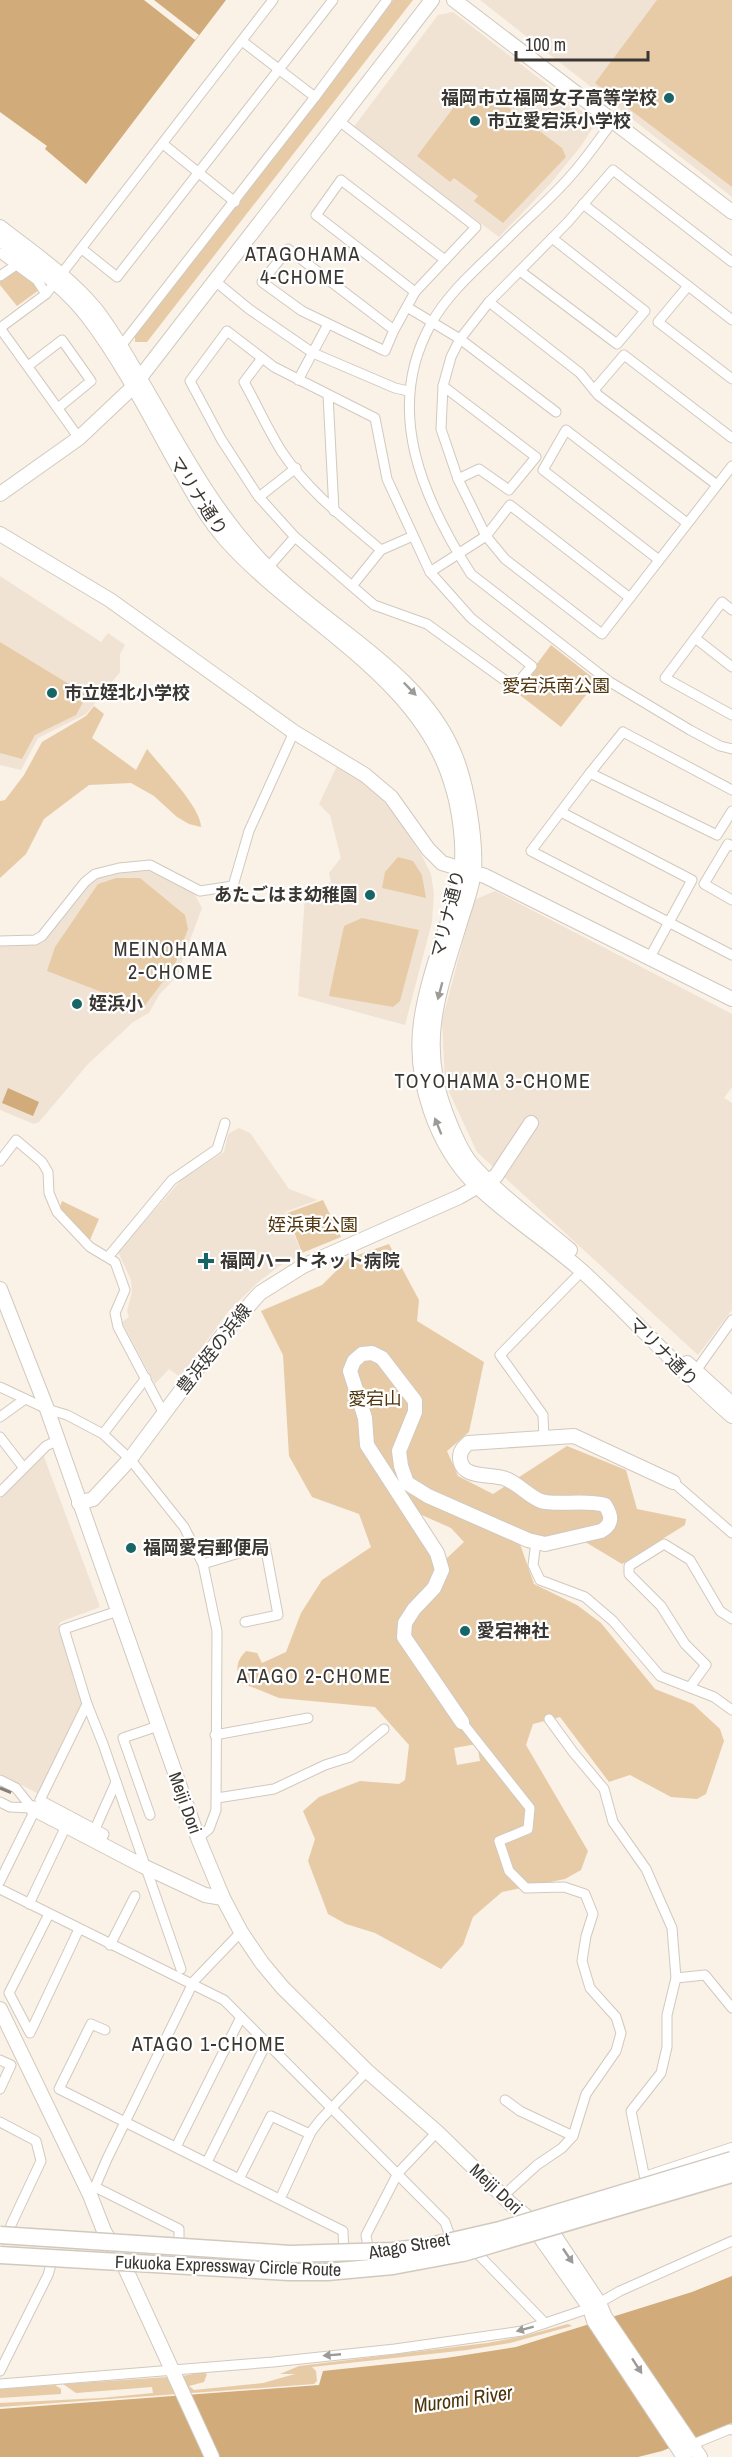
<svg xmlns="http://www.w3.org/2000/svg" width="732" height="2457" font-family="'Archivo Narrow','Noto Sans JP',sans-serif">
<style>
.built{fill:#f1e3d4}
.green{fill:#e7cba7;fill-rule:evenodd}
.water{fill:#d1ab79}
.pier{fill:#faf1e7}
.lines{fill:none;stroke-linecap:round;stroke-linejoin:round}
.street-casing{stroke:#d1c9be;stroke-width:11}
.secondary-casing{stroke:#d1c9be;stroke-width:16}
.street{stroke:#fff;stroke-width:9}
.secondary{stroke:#fff;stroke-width:14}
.rail{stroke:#858079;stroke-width:3;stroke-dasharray:12 6;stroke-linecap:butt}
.highway-bridge-casing{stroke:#d1c9be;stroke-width:19;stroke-linecap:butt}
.highway-bridge{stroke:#fff;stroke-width:16}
.oneway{fill:#9c9b98}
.poi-dot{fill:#176565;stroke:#fff;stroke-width:2}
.labels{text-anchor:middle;stroke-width:4.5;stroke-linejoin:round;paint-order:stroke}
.poi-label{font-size:18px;font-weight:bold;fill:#3a3732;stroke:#fff;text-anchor:start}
.street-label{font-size:18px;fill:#3a3732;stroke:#fff}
.park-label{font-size:18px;fill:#50350d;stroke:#fff}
.neighbourhood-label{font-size:20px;letter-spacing:1.5px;fill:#3a3732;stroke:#fff}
.water-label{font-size:20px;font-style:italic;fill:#4d330a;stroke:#fff}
</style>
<rect width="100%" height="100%" fill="#faf1e7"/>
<g class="built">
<path d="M480 0H732V197Z"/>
<path d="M453 12 588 116 594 126 581 146 550 184 499 237 353 128 438 15Z"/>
<path d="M0 576 101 642 108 633 125 645 120 654V672L86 714 38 738 21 770 0 765Z"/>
<path d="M337 766 374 789 398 819 422 856 431 874 434 894 432 922 405 1025 298 996 305 896 331 882 329 873 341 858 330 815 319 804Z"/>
<path d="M128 869 149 871 183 886 195 895 202 908 176 977 159 995 149 1013 133 1022 88 1064 39 1122 34 1124 0 1110V945L37 943 96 876Z"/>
<path d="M495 891 732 1014V1087L724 1098 732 1103V1310L698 1355 477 1152 445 1083 442 1021 474 900Z"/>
<path d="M239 1128 250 1133 289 1189 318 1200 285 1212 302 1254 278 1267 257 1283 228 1312 180 1377 169 1369 155 1384 122 1322 129 1317 127 1311 132 1292 131 1280 118 1252 182 1179 224 1152 228 1134Z"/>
<path d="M43 1454 100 1607 60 1622 59 1626 84 1701 39 1794 0 1774V1499L19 1475Z"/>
</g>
<g class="green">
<path d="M393 0H413L147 342H135V336Z"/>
<path d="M657 0H732V187L595 83Z"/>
<path d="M483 88 562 148 566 157 503 223 474 201 478 196 454 178 450 182 417 156 463 95Z"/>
<path d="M18 269 38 284 39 290 17 306 0 285V281Z"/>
<path d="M0 642 87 695 76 715 35 735 22 759 0 753Z"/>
<path d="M551 645 597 681 561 727 516 692Z"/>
<path d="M94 706 104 714 92 738 136 770 147 749C161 767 201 807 201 827L189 824 177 817 154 796 131 783 89 785 44 819 26 854 0 878V801L5 800 24 775 42 742 86 716Z"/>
<path d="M398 857 413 861 422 875 426 898 382 888 385 872Z"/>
<path d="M116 878H140L185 915 188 929 174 967 143 1008 47 971 55 947 98 884Z"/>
<path d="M362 918 419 930 400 1001 393 1007 329 996 344 926Z"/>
<path d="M323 1200 341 1237 302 1253 287 1213Z"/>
<path d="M62 1201 99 1219 89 1242 59 1210Z"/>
<path d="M389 1244 419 1300 417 1321 484 1362 469 1432 447 1451 458 1476 493 1494 567 1446 626 1470 637 1509 686 1519 685 1525 622 1564 582 1540 520 1544 534 1584 577 1605 601 1623 655 1689 693 1704 720 1729 724 1741 706 1794 697 1799 671 1797 630 1775 609 1782 560 1717 533 1724 526 1745 588 1851 581 1870 565 1879 502 1892 473 1917 463 1945 441 1969 375 1933 346 1924 328 1914 308 1861 315 1839 303 1811 319 1797 360 1781 399 1784 405 1780 409 1745 375 1707 279 1698 242 1683C235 1670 236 1661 246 1651L257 1653 262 1663 286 1652 301 1613 322 1580 371 1547 359 1514 312 1497 289 1456 283 1355 261 1311 322 1285 349 1258ZM415 1512 451 1528 464 1542 446 1559ZM477 1744 480 1761 457 1765 454 1748Z"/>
<path d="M568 2324 572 2326 510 2343 467 2350 312 2367 316 2371 317 2381 314 2384 0 2407V2403L101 2398 153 2393 152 2387 76 2393 63 2384 183 2376 202 2372 207 2374 204 2382 189 2386 194 2390 263 2383 295 2374H280L299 2366 487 2343 524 2336Z"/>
<path d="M55 2385 61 2389V2394L0 2398V2389Z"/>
</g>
<g class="water">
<path d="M0 0H226L86 184 45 149 47 146 0 112Z"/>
<path d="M8 1088 39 1102 33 1116 2 1103Z"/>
<path d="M732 2276V2423L662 2451 638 2457H0V2409L319 2385 323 2371 446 2358 516 2347 692 2292Z"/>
</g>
<path class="pier" d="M144 0H154L199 35 195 40Z"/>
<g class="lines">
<g class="street-casing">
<g id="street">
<path d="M242 41 315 97"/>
<path d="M339 121 476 227 415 292 394 330"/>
<path d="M613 121C600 138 588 156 574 172 554 196 529 217 507 239 481 265 449 291 431 324 383 410 423 499 471 574L610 682 690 730 720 746 732 749"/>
<path d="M163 144 235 202"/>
<path d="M583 204 732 320"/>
<path d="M82 249 117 277 333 0"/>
<path d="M288 249 394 330 385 351 302 311 262 282Z"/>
<path d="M0 253 37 280 46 294"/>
<path d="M732 262 613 170 567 223 489 302 460 339 451 357 443 386 441 429 458 479 486 536 505 559 602 634 732 466"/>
<path d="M520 271 617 344 645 311 552 238"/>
<path d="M0 276 16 265"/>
<path d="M215 281 249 309 313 353 395 388 408 391"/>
<path d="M688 286 658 322 732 379"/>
<path d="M415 292 316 215 341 180 445 260"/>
<path d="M489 302 580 373 598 395 717 485"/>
<path d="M407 307 460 339 556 412"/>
<path d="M0 328 46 294 273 0"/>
<path d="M0 328 79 438"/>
<path d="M227 331 274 367 375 418 387 479 430 572 471 618 532 666 514 687 427 624 374 605 295 537 258 496 221 439 190 381Z"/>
<path d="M121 346 315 97 387 0"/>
<path d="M262 358 244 382C257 405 268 430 282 452 308 491 346 520 381 550L413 536"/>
<path d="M28 366 62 340 91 381 58 408"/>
<path d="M298 380 328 324"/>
<path d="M443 386 536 457 509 490 479 469 458 479"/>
<path d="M594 390 624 355 732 438"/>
<path d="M328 395 334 511"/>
<path d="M259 497 296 468"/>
<path d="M659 560 543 470 566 430 687 523"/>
<path d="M265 571 295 537"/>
<path d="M430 572 486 536 510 505 630 598"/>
<path d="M352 586 381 550"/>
<path d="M732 610 722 602 695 638 732 667"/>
<path d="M695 638 665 678 732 715"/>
<path d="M590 773 531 851 732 955"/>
<path d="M732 790 623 732 590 773 717 835 732 811"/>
<path d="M561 812 692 880 650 957"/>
<path d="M732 846 728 844 704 884 732 900"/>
<path d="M0 941 35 940 42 936 85 882 95 874 119 868 150 865 200 891 233 886 249 831 294 732"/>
<path d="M0 1161 16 1140 42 1162 48 1172 49 1193 57 1212 90 1247 115 1262 125 1290 115 1313 118 1327 164 1414"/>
<path d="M108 1257 172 1180 217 1149 225 1123"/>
<path d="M692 1373 700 1365 732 1320"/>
<path d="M0 1387 47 1409 67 1415 103 1434 130 1459 184 1527 203 1564 217 1631 216 1810 209 1829 198 1838"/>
<path d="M0 1417 25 1399"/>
<path d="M103 1434 146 1378"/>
<path d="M0 1437 23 1467"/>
<path d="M544 1439 543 1415 500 1355 582 1271"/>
<path d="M673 1482 732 1533"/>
<path d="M0 1492 46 1446 58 1440"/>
<path d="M536 1542 533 1565 540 1580 585 1597 613 1621 660 1676 714 1697 732 1710"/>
<path d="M203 1564 265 1545 278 1615 245 1622"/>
<path d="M118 1611 64 1629 87 1704 103 1744 181 1969"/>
<path d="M690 1687 706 1665 685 1644 661 1606 629 1574V1566L664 1544 690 1560 720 1611 732 1619"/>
<path d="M87 1704 40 1800 104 1834 99 1844"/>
<path d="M549 1719 573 1752 604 1789 613 1822 646 1869 672 1928 676 1978 667 2015V2047L661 2073 631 2111 645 2179"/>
<path d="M462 1722 530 1808 528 1829 499 1841 509 1871 526 1888 564 1887 585 1894 593 1914 586 1936 582 1961 590 1988 616 2017 621 2033 616 2051 586 2094 573 2136 562 2148 537 2165 503 2196"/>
<path d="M215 1735 308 1718"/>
<path d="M0 1780 16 1788 32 1808"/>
<path d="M217 1798 274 1789 325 1765 350 1757 384 1729"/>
<path d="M0 1802 10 1807 32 1808"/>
<path d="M150 1815 123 1738 158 1726"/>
<path d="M95 1829 116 1782"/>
<path d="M0 1881 35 1810"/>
<path d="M0 1889 224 2000 445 2222 451 2239"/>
<path d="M29 1904 66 1826"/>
<path d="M49 1914 9 1993 30 2033 79 1929"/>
<path d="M110 1945 135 1896"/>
<path d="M676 1978 705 1975 732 2008"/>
<path d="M105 2030 91 2024 59 2089 343 2231 344 2255"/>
<path d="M0 2060 11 2065 0 2089"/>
<path d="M505 2100 520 2111 573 2136"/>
<path d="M0 2122 36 2141 41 2161 11 2225 10 2237"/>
<path d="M176 2147 241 2017"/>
<path d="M207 2162 267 2042"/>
<path d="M239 2179 271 2116 310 2134"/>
<path d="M95 2187 179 2229V2248"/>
<path d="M90 2195 95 2187 107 2159 194 1981 241 1932"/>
<path d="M280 2199 311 2132 321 2119 367 2071"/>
<path d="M474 2250 545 2323"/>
<path d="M369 2254 366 2235 398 2173 437 2132"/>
<path d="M0 2371 48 2275 53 2257"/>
<path d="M0 2384 273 2362 395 2349 522 2331 590 2308 620 2291 732 2241"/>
<path d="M691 2445 730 2429 732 2430"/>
</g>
</g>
<g class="secondary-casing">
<g id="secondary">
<path d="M454 0 732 212"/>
<path d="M0 227C33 253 69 277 96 310 114 333 128 359 143 384 181 449 214 514 267 567 327 628 420 671 454 753 467 783 476 839 474 871 472 889 464 909 459 926 439 992 419 1042 445 1111 451 1127 459 1148 470 1162 495 1192 539 1224 570 1250"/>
<path d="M0 239C31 263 65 286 89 318 120 359 145 407 170 452 187 482 203 514 226 540 296 619 419 676 451 782 459 806 465 846 461 871 452 922 428 970 421 1022 413 1079 436 1146 477 1186 509 1217 548 1241 582 1271 633 1318 679 1370 732 1416"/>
<path d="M0 494 79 438 132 388 432 0"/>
<path d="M0 534 110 600 294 732 365 775 391 797 428 849 442 863 485 876 732 999"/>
<path d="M0 1289 47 1409 198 1838 223 1898 241 1932 262 1963 283 1988 367 2071 437 2132 511 2204 527 2217 550 2229 599 2303 605 2317 700 2457"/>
<path d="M687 1363 732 1404"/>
<path d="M79 1503 93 1499 130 1459 224 1333 260 1293 303 1266 459 1197 496 1176 531 1123"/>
<path d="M462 1722 404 1637 405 1623 414 1609 434 1588 442 1570 437 1553 367 1445 365 1418 350 1371 354 1361 362 1354 372 1353 382 1358 415 1401V1412L399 1451 401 1466 407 1483 428 1496 528 1540 545 1544 601 1531C613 1524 612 1516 605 1505 584 1499 557 1506 541 1501 528 1496 519 1484 506 1479 492 1473 461 1480 460 1458 460 1451 463 1448 468 1443L574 1436 673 1482"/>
<path d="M32 1808 143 1866 205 1895 223 1898"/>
<path d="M0 2009 90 2195 104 2231 122 2261 212 2457"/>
<path d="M651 2177 732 2150"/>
<path d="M531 2224 590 2308 594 2321 684 2457"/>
</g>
</g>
<use href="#street" class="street"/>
<use href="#secondary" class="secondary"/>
<path class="rail" d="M0 1788 12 1793"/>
<g class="highway-bridge-casing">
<g id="highway-bridge">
<path d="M0 2235 290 2254 392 2251 426 2247 500 2230 732 2160"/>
<path d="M0 2255 289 2272H327L393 2266 463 2253 732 2174"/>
</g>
</g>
<use href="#highway-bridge" class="highway-bridge"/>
</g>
<defs><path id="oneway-solid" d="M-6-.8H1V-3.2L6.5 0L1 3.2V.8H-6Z" transform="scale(1.5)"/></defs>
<g class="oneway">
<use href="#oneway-solid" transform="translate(410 689) rotate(46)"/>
<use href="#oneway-solid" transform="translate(440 991) rotate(105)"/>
<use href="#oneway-solid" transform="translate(438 1126) rotate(-112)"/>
<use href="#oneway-solid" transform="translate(568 2256) rotate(56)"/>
<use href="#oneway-solid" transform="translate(525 2329) rotate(165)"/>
<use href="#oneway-solid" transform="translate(332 2355) rotate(175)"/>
<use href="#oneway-solid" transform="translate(637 2366) rotate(57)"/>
</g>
<g class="poi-dot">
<circle cx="669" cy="98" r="6"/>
<circle cx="475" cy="121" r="6"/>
<circle cx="52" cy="693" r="6"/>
<circle cx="370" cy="895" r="6"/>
<circle cx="77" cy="1004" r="6"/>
<path d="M203 1252h6v6h6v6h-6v6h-6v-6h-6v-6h6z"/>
<circle cx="131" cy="1548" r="6"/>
<circle cx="465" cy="1631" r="6"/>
</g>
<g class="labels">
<g class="poi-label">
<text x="657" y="104" text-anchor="end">福岡市立福岡女子高等学校</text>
<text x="487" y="127">市立愛宕浜小学校</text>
<text x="64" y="699">市立姪北小学校</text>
<text x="358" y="901" text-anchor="end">あたごはま幼稚園</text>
<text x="89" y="1010">姪浜小</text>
<text x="220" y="1267">福岡ハートネット病院</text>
<text x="143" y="1554">福岡愛宕郵便局</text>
<text x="477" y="1637">愛宕神社</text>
</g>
<g class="street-label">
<text transform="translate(198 496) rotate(57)" y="6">マリナ通り</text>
<text transform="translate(448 914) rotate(-76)" y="6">マリナ通り</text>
<text transform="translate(214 1349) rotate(-52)" y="6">豊浜姪の浜線</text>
<text transform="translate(663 1352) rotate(45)" y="6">マリナ通り</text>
<text transform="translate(185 1803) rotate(70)" y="6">Meiji Dori</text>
<text transform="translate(496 2189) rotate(43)" y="6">Meiji Dori</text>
<text transform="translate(409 2246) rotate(-10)" y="6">Atago Street</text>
<text transform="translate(228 2266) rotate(2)" y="6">Fukuoka Expressway Circle Route</text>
</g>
<g class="park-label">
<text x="556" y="692">愛宕浜南公園</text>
<text x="313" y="1231">姪浜東公園</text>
<text x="375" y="1405">愛宕山</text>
</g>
<g class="neighbourhood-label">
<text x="303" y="261">ATAGOHAMA<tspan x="303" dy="23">4-CHOME</tspan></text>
<text x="171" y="956">MEINOHAMA<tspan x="171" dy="23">2-CHOME</tspan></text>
<text x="493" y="1088">TOYOHAMA 3-CHOME</text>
<text x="314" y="1683">ATAGO 2-CHOME</text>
<text x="209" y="2051">ATAGO 1-CHOME</text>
</g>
<g class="water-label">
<text transform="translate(463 2399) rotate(-8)" y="7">Muromi River</text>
</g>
</g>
<path d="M516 51v9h132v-9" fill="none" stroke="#3a3732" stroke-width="3"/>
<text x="525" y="51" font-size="18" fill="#3a3732" stroke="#ffffff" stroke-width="4.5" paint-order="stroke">100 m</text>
</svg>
